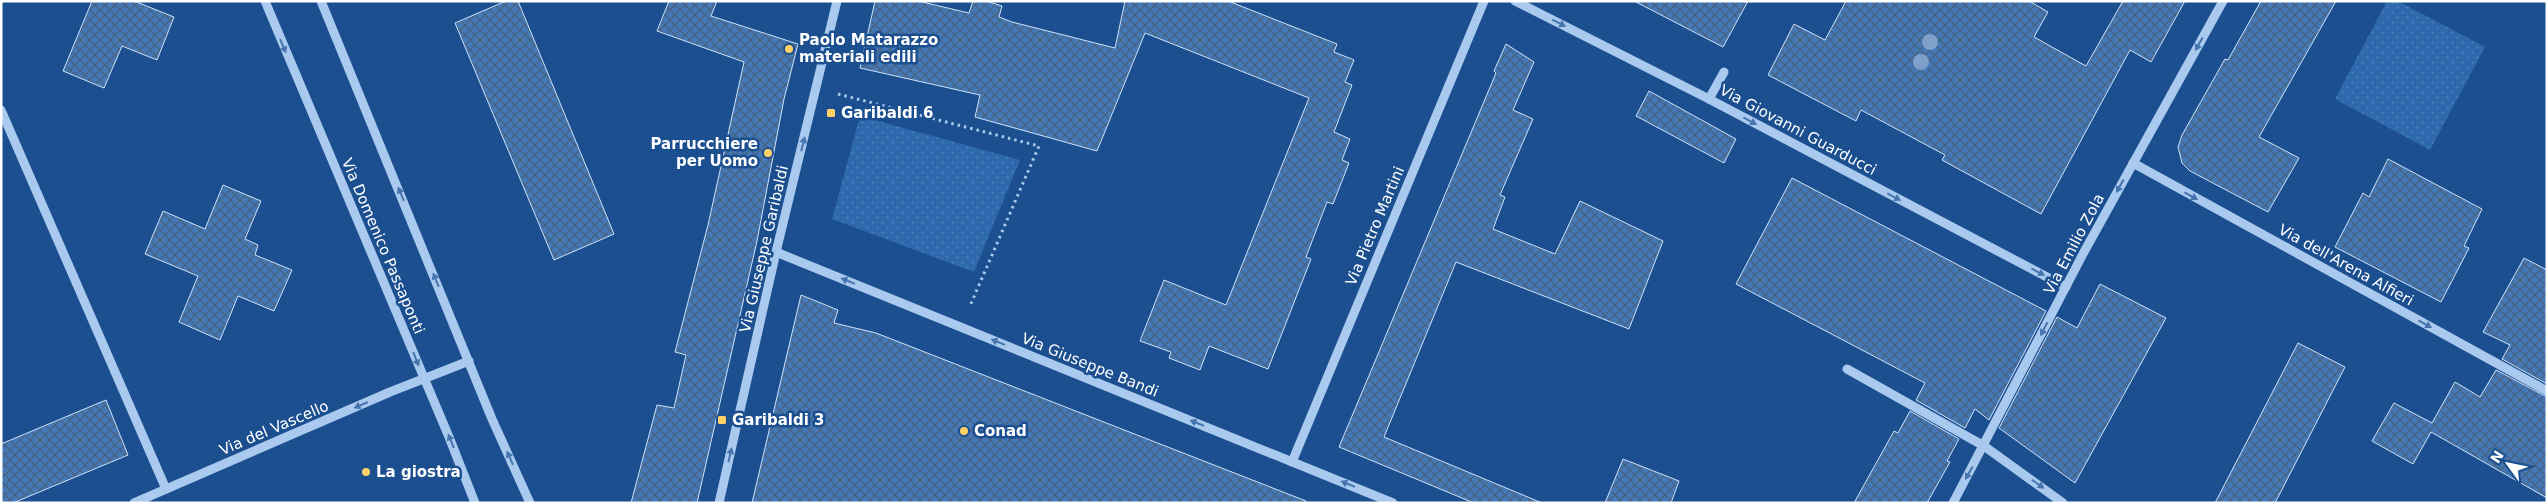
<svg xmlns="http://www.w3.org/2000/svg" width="2548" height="504" font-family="'DejaVu Sans',sans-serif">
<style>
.park{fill:url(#park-dots)}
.building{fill:url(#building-cross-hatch);stroke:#cfe3fa}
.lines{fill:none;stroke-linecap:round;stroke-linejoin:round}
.path{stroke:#a9c9ee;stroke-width:3;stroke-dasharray:2.5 4;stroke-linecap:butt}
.minor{stroke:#a9c9ee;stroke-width:9}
.tree{fill:#7ea0ca}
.oneway{fill:#4674ac}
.poi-dot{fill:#ffd166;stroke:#1b4f8f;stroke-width:2}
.labels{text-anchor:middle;stroke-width:5;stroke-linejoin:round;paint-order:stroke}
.poi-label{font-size:15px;font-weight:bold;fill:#fff;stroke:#1b4f8f;text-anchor:start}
.street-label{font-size:15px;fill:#fff;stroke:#1b4f8f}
</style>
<defs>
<pattern id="park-dots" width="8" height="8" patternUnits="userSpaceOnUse" patternTransform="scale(1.25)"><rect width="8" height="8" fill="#2e69ad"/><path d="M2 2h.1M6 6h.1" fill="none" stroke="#4d80b9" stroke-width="1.8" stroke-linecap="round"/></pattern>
<pattern id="building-cross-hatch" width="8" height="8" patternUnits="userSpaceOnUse" patternTransform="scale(1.25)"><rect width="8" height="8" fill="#4478b7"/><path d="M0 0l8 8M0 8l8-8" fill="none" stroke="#486282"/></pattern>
</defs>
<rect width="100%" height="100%" fill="#1b4f8f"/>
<g class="park">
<path d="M2387 1H2398L2485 47 2430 150 2335 99Z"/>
<path d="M860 116 1020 160 974 272 832 219Z"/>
</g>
<g class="building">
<path d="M92 1H134L174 17 157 60 122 46 104 88 63 71Z"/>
<path d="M506 1H518L614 234 554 260 455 23Z"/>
<path d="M669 1H717L711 16 798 44 784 99 757 241 697 503H631L657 405 674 408 686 355 675 352 708 225 744 62 657 31Z"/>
<path d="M875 1H918L969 13 973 1H986L1002 6 999 17 1012 22 1115 48 1125 1H1228L1337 44 1334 52 1354 60 1345 82 1352 85 1334 132 1350 139 1342 160 1349 163 1333 204 1327 202 1306 257 1311 259 1268 369 1209 346 1200 370 1169 358 1171 352 1140 341 1164 280 1226 305 1309 98 1145 33 1097 151 975 117 980 95 860 68Z"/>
<path d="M1634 1H1748L1723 47Z"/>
<path d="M1846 1H2029L2048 12 2034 37 2086 66 2123 1H2185L2151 62 2130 50 2041 214 1942 160 1945 155 1861 110 1856 121 1768 75 1794 24 1825 40Z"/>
<path d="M2261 1H2336L2259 137 2299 158 2268 212 2190 171 2182 163 2178 147 2182 135 2225 59 2228 60Z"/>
<path d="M1506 44 1534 62 1513 110 1533 119 1500 195 1505 197 1493 229 1555 254 1580 201 1663 241 1629 329 1456 262 1384 437 1542 503H1474L1339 447 1496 73 1494 71Z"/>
<path d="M1649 91 1736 139 1724 163 1636 116Z"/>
<path d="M2388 159 2482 209 2464 246 2469 248 2441 302 2335 247 2363 193 2369 197Z"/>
<path d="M1792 178 2046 311 1989 420 1975 409 1965 428 1916 400 1925 383 1736 284Z"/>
<path d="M223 185 261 201 245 239 258 245 255 255 292 270 274 311 238 296 220 340 179 322 198 276 145 254 163 211 205 229Z"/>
<path d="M2524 258 2547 270V384L2502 359 2510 345 2483 332Z"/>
<path d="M2100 284 2166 318 2075 483 1999 428 2057 317 2077 328Z"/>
<path d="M801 295 838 310 834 323 876 333 1306 501V503H752Z"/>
<path d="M2298 343 2345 367 2275 503H2215Z"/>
<path d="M2496 370 2547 397V498L2431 432 2413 464 2372 441 2394 403 2432 423 2455 382 2480 397Z"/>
<path d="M106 400 128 455 13 503H1V444Z"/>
<path d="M1910 411 1959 439 1947 461 1950 462 1927 503H1854L1894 431 1898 433Z"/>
<path d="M1623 459 1679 481 1671 503H1605Z"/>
</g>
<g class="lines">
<path class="path" d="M838 94 1039 146 970 306"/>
<g class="minor">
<path d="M265 1 449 437 475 503"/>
<path d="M321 1 492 419 530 503"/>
<path d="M1515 1 1709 99 2066 287"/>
<path d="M1709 99 1724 72"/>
<path d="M1 110 166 489"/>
<path d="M2133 163 2547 391"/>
<path d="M776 252 1393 503"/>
<path d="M1847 369 1984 446 2063 503"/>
<path d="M1292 462 1484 1"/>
<path d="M134 503 390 392 469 361"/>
<path d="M719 503 776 252 837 1"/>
<path d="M1953 503 2084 252 2223 1"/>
</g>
</g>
<g class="tree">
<circle cx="1930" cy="42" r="8"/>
<circle cx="1921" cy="62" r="8"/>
</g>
<defs><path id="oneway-solid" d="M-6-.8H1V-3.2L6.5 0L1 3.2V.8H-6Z" transform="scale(1.25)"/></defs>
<g class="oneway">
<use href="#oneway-solid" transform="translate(1559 23) rotate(27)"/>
<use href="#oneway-solid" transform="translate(2199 44) rotate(119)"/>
<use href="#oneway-solid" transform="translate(283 46) rotate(67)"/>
<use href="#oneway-solid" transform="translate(1750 121) rotate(29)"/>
<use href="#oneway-solid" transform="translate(803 144) rotate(-76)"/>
<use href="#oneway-solid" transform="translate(2120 186) rotate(119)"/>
<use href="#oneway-solid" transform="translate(401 194) rotate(-113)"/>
<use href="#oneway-solid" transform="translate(2191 196) rotate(29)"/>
<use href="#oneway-solid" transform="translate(1894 197) rotate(28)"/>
<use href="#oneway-solid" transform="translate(2038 272) rotate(28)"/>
<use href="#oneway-solid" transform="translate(436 280) rotate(-112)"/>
<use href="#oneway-solid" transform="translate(848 281) rotate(-158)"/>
<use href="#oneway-solid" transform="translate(2425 324) rotate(29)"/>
<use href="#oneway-solid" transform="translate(2044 329) rotate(117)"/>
<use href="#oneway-solid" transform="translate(998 342) rotate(-158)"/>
<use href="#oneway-solid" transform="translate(416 359) rotate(68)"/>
<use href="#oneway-solid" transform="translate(361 405) rotate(157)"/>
<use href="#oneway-solid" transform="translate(1197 423) rotate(-158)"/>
<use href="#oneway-solid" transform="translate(451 441) rotate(-112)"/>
<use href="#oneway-solid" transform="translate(730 455) rotate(-77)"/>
<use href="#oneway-solid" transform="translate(510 458) rotate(-114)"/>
<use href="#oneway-solid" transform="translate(1969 473) rotate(119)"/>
<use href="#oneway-solid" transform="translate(1348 484) rotate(-158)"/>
<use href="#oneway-solid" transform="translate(2038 484) rotate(35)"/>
</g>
<g class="poi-dot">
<circle cx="789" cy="49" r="5"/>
<rect x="826" y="108" width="10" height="10" rx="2.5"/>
<circle cx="768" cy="153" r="5"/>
<rect x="717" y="415" width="10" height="10" rx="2.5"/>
<circle cx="964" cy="431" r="5"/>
<circle cx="366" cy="472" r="5"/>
</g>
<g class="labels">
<g class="poi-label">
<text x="799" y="45">Paolo Matarazzo<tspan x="799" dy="17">materiali edili</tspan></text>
<text x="841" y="118">Garibaldi 6</text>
<text x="758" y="149" text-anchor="end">Parrucchiere<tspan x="758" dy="17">per Uomo</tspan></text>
<text x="732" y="425">Garibaldi 3</text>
<text x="974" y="436">Conad</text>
<text x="376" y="477">La giostra</text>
</g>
<g class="street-label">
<text transform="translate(1798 130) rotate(28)" y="5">Via Giovanni Guarducci</text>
<text transform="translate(1375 226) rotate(-67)" y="5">Via Pietro Martini</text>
<text transform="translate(2074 244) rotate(-62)" y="5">Via Emilio Zola</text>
<text transform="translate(383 246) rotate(67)" y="5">Via Domenico Passaponti</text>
<text transform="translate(764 249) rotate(-77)" y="5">Via Giuseppe Garibaldi</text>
<text transform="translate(2346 265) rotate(29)" y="5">Via dell'Arena Alfieri</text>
<text transform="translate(1090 365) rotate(22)" y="5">Via Giuseppe Bandi</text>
<text transform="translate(274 428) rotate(-23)" y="5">Via del Vascello</text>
</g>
</g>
<rect width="2548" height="504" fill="none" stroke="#ffffff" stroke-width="5"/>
<g transform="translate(2508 464) rotate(303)" stroke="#1b4f8f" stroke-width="4" paint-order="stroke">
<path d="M0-4L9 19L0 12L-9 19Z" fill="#ffffff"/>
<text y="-8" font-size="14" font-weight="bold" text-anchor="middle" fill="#ffffff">N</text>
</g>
</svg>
